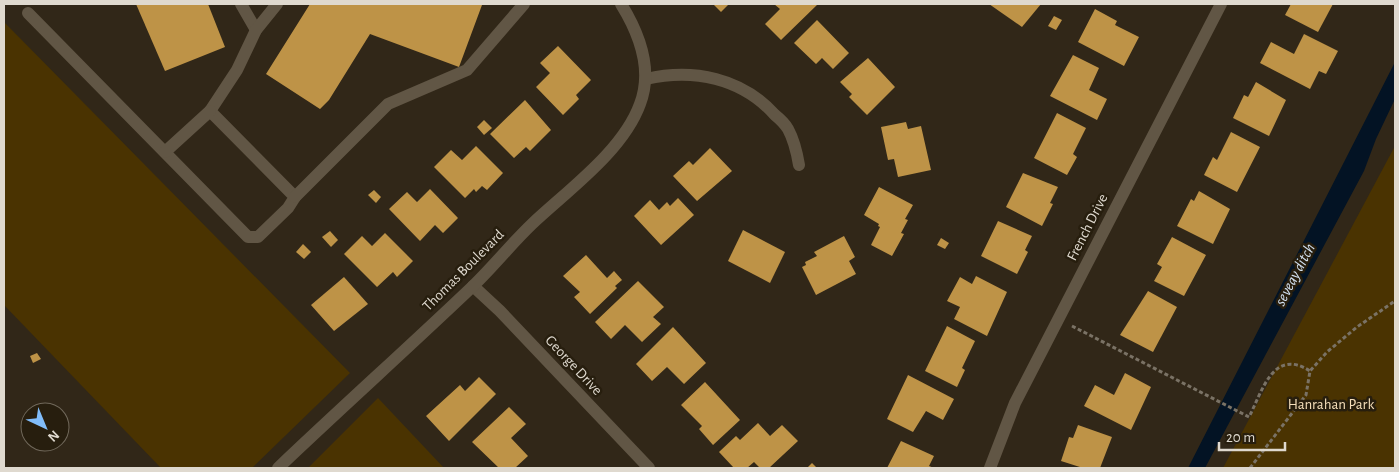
<svg xmlns="http://www.w3.org/2000/svg" width="1399" height="472" font-family="'Alegreya Sans',sans-serif">
<style>
.green{fill:#4a3301}
.water{fill:#031324}
.building{fill:#be9347}
.lines{fill:none;stroke-linecap:round;stroke-linejoin:round}
.path{stroke:#7a7265;stroke-width:3;stroke-dasharray:4 2.5;stroke-linecap:butt}
.minor{stroke:#615645;stroke-width:12}
.labels{text-anchor:middle;stroke-width:5;stroke-linejoin:round;paint-order:stroke}
.street-label{font-size:15px;fill:#dfd9cf;stroke:#271e0e}
.park-label{font-size:15px;fill:#f6dfba;stroke:#271e0e}
.water-label{font-size:16px;font-style:italic;fill:#d3e2f2;stroke:#271e0e}
</style>
<rect width="100%" height="100%" fill="#312718"/>
<g class="green">
<path d="M4 22 350 373 252 468H161L4 305Z"/>
<path d="M1395 146V468H1223Z"/>
<path d="M378 398 444 468H308Z"/>
</g>
<path class="water" d="M1395 62V99L1376 139 1364 171 1205 468H1188Z"/>
<g class="building">
<path d="M136 4H208L225 47 165 71Z"/>
<path d="M310 4H477L482 5 459 67 370 34 329 100 320 109 266 74Z"/>
<path d="M713 4H729L721 12Z"/>
<path d="M774 4H818L781 40 765 24 780 9Z"/>
<path d="M989 4H1041L1022 27Z"/>
<path d="M1291 4H1333L1318 32 1285 15Z"/>
<path d="M1095 9 1117 21 1115 25 1139 37 1124 66 1078 42Z"/>
<path d="M1054 16 1062 20 1056 30 1048 26Z"/>
<path d="M817 20 849 53 833 69 822 58 816 64 794 43Z"/>
<path d="M1304 34 1338 51 1326 74 1319 71 1310 89 1260 63 1271 42 1294 54Z"/>
<path d="M558 46 591 80 576 95 579 99 563 115 536 87 550 73 540 63Z"/>
<path d="M1073 55 1099 68 1089 90 1107 99 1097 120 1050 96Z"/>
<path d="M868 58 895 87 867 115 849 97 852 94 840 82Z"/>
<path d="M1256 82 1286 100 1269 136 1233 118 1244 95 1248 97Z"/>
<path d="M525 100 551 130 530 151 526 147 514 158 490 134Z"/>
<path d="M1057 113 1086 128 1073 154 1077 157 1067 175 1034 158Z"/>
<path d="M484 120 492 128 484 135 477 127Z"/>
<path d="M906 122 908 129 921 126 931 170 898 177 894 159 888 160 881 127Z"/>
<path d="M1231 132 1260 147 1237 192 1204 175 1213 157 1217 160Z"/>
<path d="M476 146 503 173 487 190 482 186 476 192 474 189 465 198 434 167 451 150 462 160Z"/>
<path d="M710 148 732 171 697 201 673 176 689 161 693 165Z"/>
<path d="M1023 173 1058 187 1050 203 1053 204 1042 226 1006 207Z"/>
<path d="M879 187 913 205 905 219 908 220 901 233 904 234 892 256 871 245 880 227 878 226 879 224 864 215Z"/>
<path d="M430 189 458 218 443 233 435 225 420 241 389 209 407 192 417 202Z"/>
<path d="M374 190 381 197 376 203 368 195Z"/>
<path d="M1199 191 1230 209 1213 244 1177 226 1191 199 1194 201Z"/>
<path d="M678 198 694 215 661 245 634 216 650 200 659 210 667 202 670 206Z"/>
<path d="M998 221 1032 236 1025 250 1028 252 1017 274 981 256Z"/>
<path d="M743 230 785 252 770 283 728 261Z"/>
<path d="M330 231 338 240 331 247 322 237Z"/>
<path d="M385 233 413 261 397 277 393 272 377 287 344 254 362 236 372 246Z"/>
<path d="M844 236 855 257 849 261 856 274 816 295 802 267 806 265 805 262 817 256 814 252Z"/>
<path d="M1172 237 1206 255 1184 296 1154 281 1162 267 1157 264Z"/>
<path d="M941 238 949 243 945 249 937 245Z"/>
<path d="M303 244 311 252 304 259 296 252Z"/>
<path d="M586 255 607 278 614 271 622 280 615 286 617 288 590 314 574 297 580 292 563 276Z"/>
<path d="M976 276 1007 292 987 336 954 319 960 307 947 301 960 277 972 284Z"/>
<path d="M344 277 368 304 334 331 311 305Z"/>
<path d="M638 281 664 307 653 317 661 324 642 342 625 325 611 339 595 322Z"/>
<path d="M1148 291 1177 307 1153 352 1120 335Z"/>
<path d="M947 326 975 341 962 368 965 370 957 387 925 371Z"/>
<path d="M673 327 706 363 684 384 667 367 652 381 636 364Z"/>
<path d="M37 353 41 359 33 363 30 356Z"/>
<path d="M1125 373 1151 387 1131 430 1084 406 1095 385 1114 395Z"/>
<path d="M908 375 954 399 943 420 926 411 913 432 887 419Z"/>
<path d="M479 377 496 394 449 441 426 416 460 385 465 391Z"/>
<path d="M705 382 740 420 713 445 699 429 702 426 681 405Z"/>
<path d="M509 407 526 424 511 438 528 456 515 468H499L472 442Z"/>
<path d="M758 423 770 436 782 425 798 441 769 468H760L754 462 747 468H734L719 452 736 436 740 440Z"/>
<path d="M1078 425 1112 437 1100 468H1083L1061 461 1069 437 1073 438Z"/>
<path d="M901 441 934 456 929 466 934 468H887Z"/>
<path d="M812 463 817 468H807Z"/>
</g>
<g class="lines">
<g class="path">
<path d="M1072 326 1249 417C1262 392 1273 347 1310 371"/>
<path d="M1250 468 1306 395 1310 371 1327 352 1357 327 1395 301"/>
</g>
<g class="minor">
<path d="M241 4 256 30"/>
<path d="M28 13 248 237H258L288 208 295 197 210 111 237 70 256 30 277 4"/>
<path d="M646 79C693 68 742 78 775 115 780 119 785 124 788 129 794 140 797 153 799 165"/>
<path d="M165 152 210 111"/>
<path d="M295 197 388 104 467 70 524 4"/>
<path d="M473 286 500 311 649 468"/>
<path d="M278 468C342 407 408 348 472 287 493 267 511 244 532 224 568 190 623 151 640 104 653 70 639 33 621 4"/>
<path d="M990 468 1015 403 1221 4"/>
</g>
</g>
<g class="labels">
<g class="street-label">
<text transform="translate(1087 227) rotate(-63)" y="5">French Drive</text>
<text transform="translate(463 270) rotate(-45)" y="5">Thomas Boulevard</text>
<text transform="translate(574 365) rotate(47)" y="5">George Drive</text>
</g>
<g class="park-label">
<text x="1331" y="409">Hanrahan Park</text>
</g>
<g class="water-label">
<text transform="translate(1294 274) rotate(-62)" y="6">seveay ditch</text>
</g>
</g>
<rect width="1399" height="472" fill="none" stroke="#dfd9cf" stroke-width="10"/>
<g transform="translate(45 427) rotate(136)"><circle r="24" fill="#271e0e" stroke="#71695b"/>
<path d="M0-4L9 19L0 12L-9 19Z" fill="#81bdfa"/>
<text y="-8" font-size="14" font-weight="bold" text-anchor="middle" fill="#dfd9cf">N</text>
</g>
<path d="M1219 442v8h66v-8" fill="none" stroke="#dfd9cf" stroke-width="2.5"/>
<text x="1226" y="442" font-size="15" fill="#dfd9cf" stroke="#271e0e" stroke-width="4" paint-order="stroke">20 m</text>
</svg>
